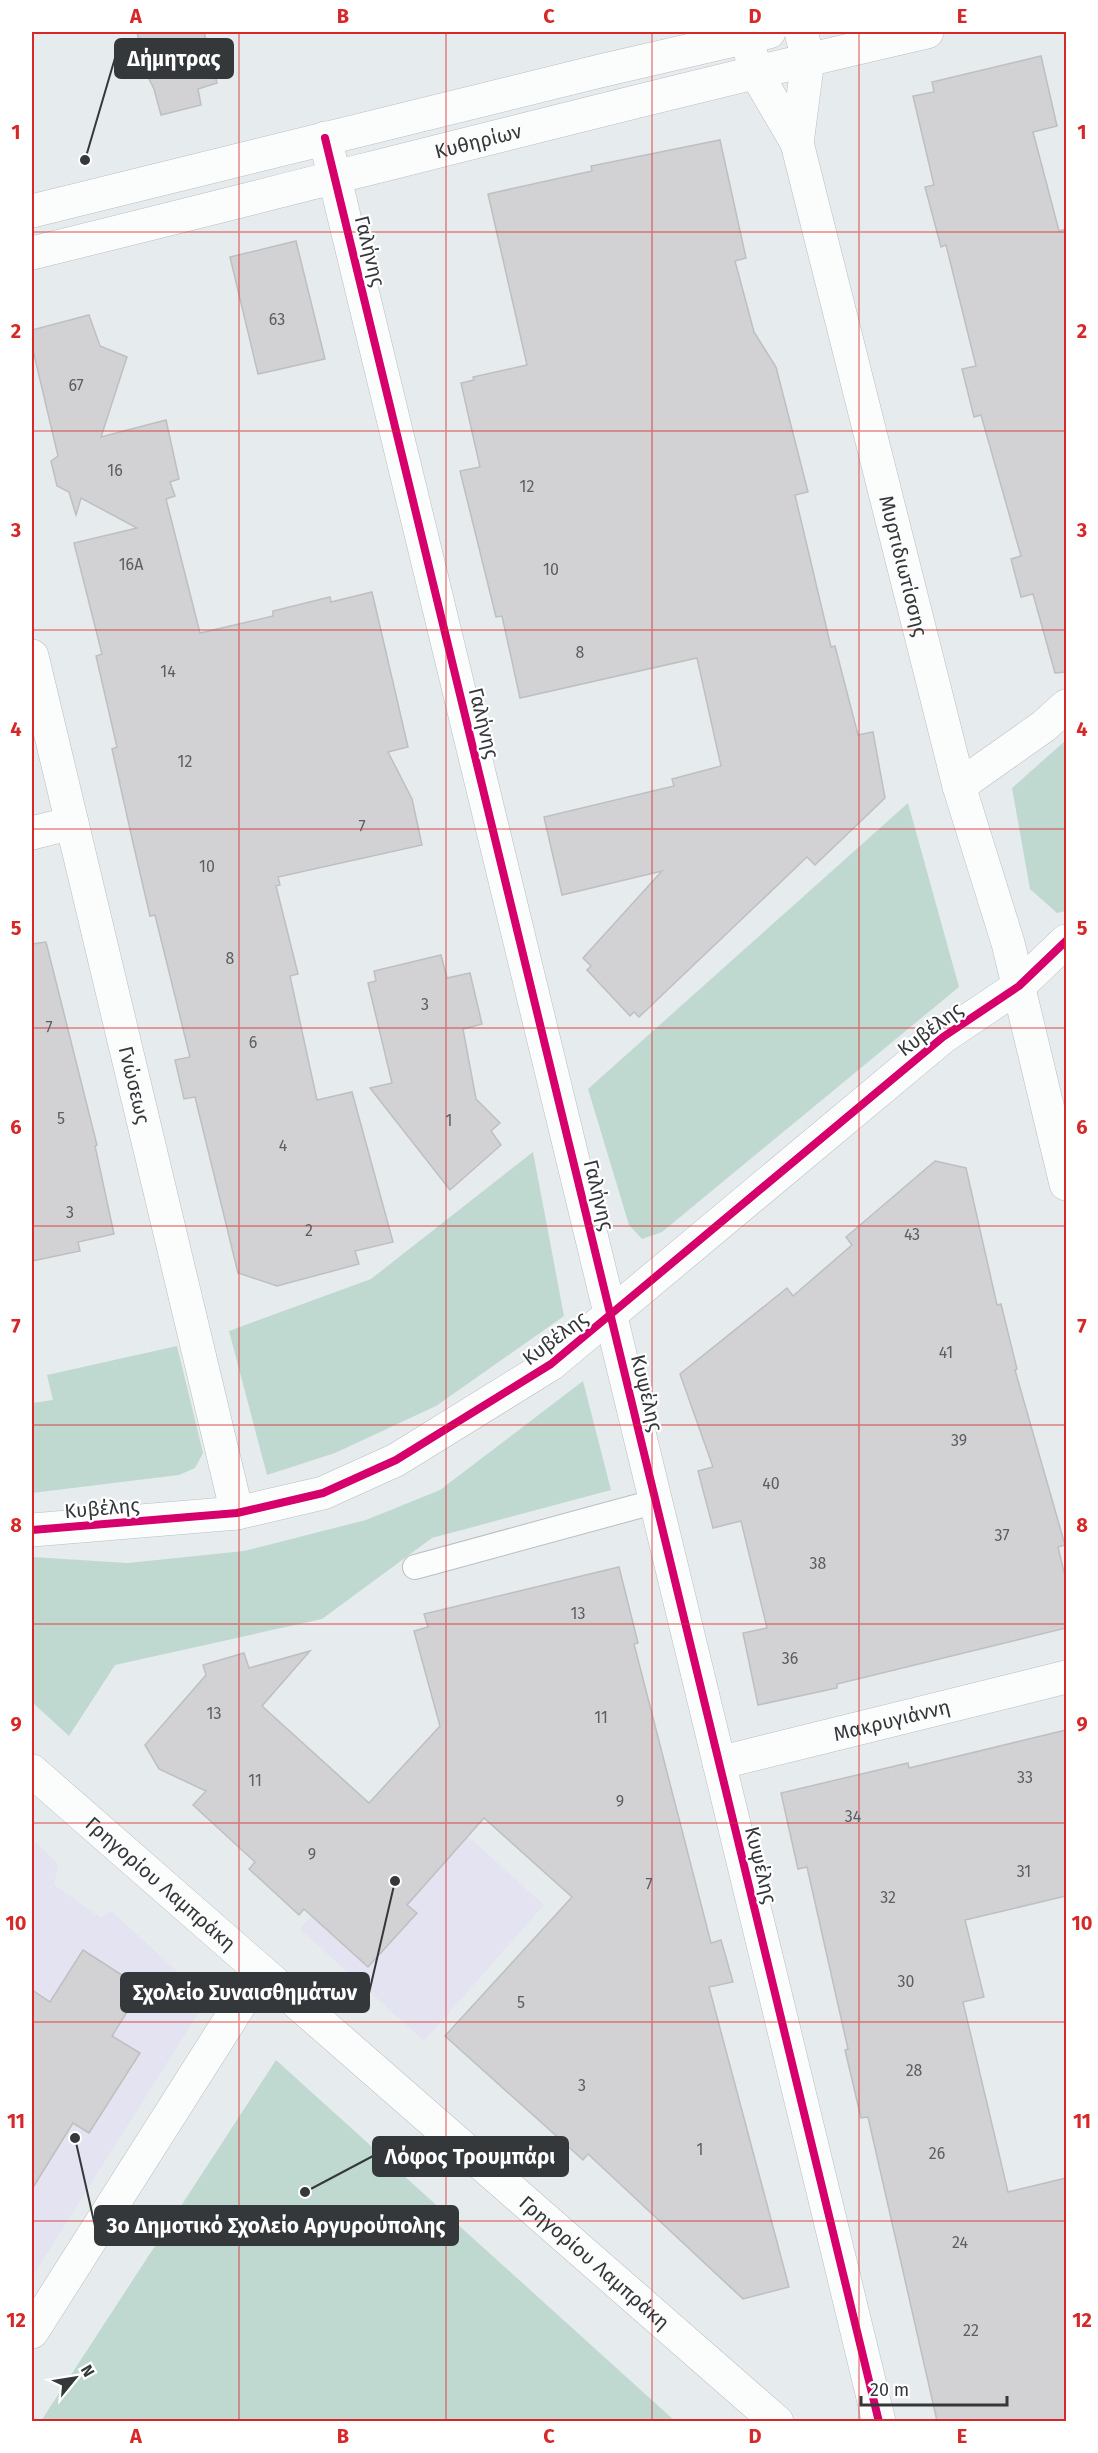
<svg xmlns="http://www.w3.org/2000/svg" width="1098" height="2453" font-family="'Fira Sans',sans-serif">
<style>
.education{fill:#e3e3f1}
.green{fill:#c0d9d0}
.building{fill:#d2d2d4;stroke:#bfbfc0;stroke-width:1.5}
.lines{fill:none;stroke-linecap:round;stroke-linejoin:round}
.service-casing{stroke:#bbbec0;stroke-width:26}
.minor-casing{stroke:#bbbec0;stroke-width:34}
.tertiary-casing{stroke:#bbbec0;stroke-width:34}
.service{stroke:#fbfcfc;stroke-width:24}
.minor{stroke:#fbfcfc;stroke-width:33}
.tertiary{stroke:#fbfcfc;stroke-width:33}
.cycleway-casing{stroke:#fff;stroke-width:11}
.cycleway{stroke:#d6006c;stroke-width:8}
.grid{fill:none;stroke:#d62828;stroke-width:1.5;stroke-opacity:0.55}
.labels{text-anchor:middle;stroke-width:4.5;stroke-linejoin:round;paint-order:stroke}
.number-label{font-size:16px;fill:#5c5e61}
.street-label{font-size:20px;fill:#35383b;stroke:#fff}
.leader{fill:none;stroke:#35383b;stroke-width:2}
.callout-dot{fill:#35383b;stroke:#fff;stroke-width:2}
.callout{fill:#35383b;stroke:#35383b;stroke-width:2}
.callout-label{font-size:21px;text-anchor:middle;font-weight:bold;fill:#fff}
.neatline{fill:none;stroke:#d62828;stroke-width:2}
.grid-label{font-size:20px;text-anchor:middle;font-weight:bold;fill:#d62828}
</style>
<rect width="100%" height="100%" fill="#e6ebee"/>
<g class="education">
<path d="M421 1794 544 1905 424 2041 300 1929Z"/>
<path d="M32 1839 58 1864 54 1885 101 1918 111 1911 207 1999 32 2277Z"/>
</g>
<g class="green">
<path d="M1066 740V911L1057 913 1030 889 1012 788Z"/>
<path d="M908 803 959 987 662 1232 642 1239 629 1225 588 1089Z"/>
<path d="M533 1152 564 1316 436 1406 335 1453 267 1475 229 1331 371 1279Z"/>
<path d="M177 1346 203 1453 195 1468 179 1475 32 1493V1403L53 1400 47 1375Z"/>
<path d="M583 1381 611 1490 432 1538 322 1619 115 1665 69 1736 32 1702V1557L128 1563 244 1551 366 1520 440 1490Z"/>
<path d="M276 2060 675 2421H41Z"/>
</g>
<g class="building">
<path d="M137 32H204L217 83 198 89 201 105 161 115 154 89 145 71Z"/>
<path d="M1041 56 1057 126 1033 132 1059 231 1066 229V672L1055 673 1033 594 1021 597 1011 559 1021 556 981 415 974 417 962 369 976 366 946 245 941 247 925 187 934 185 913 96 934 92 932 82Z"/>
<path d="M720 140 746 258 735 261 754 332 776 367 796 445 808 492 795 495 831 647 835 646 858 735 873 732 885 798 815 865 807 857 639 1017 634 1012 630 1016 587 970 591 966 583 958 662 871 562 895 544 817 674 786 672 779 721 766 697 658 520 698 502 616 496 617 460 471 480 467 461 383 474 380 473 377 527 365 488 194 592 171 591 166Z"/>
<path d="M296 241 325 359 258 374 230 257Z"/>
<path d="M89 315 100 346 127 357 101 437 166 420 179 479 170 482 175 496 166 499 200 633 273 616V611L330 597 331 602 372 592 408 747 388 752 412 799 422 845 278 877 280 885 276 886 298 974 290 976 317 1100 352 1092 393 1242 355 1251 359 1264 277 1286 238 1273 195 1097 184 1099 175 1060 190 1057 155 915 150 916 134 847 112 749 117 747 96 656 102 654 74 543 137 528 81 498 76 515 69 492 57 486 51 461 58 456 32 346V330Z"/>
<path d="M46 942 97 1145 95 1146 114 1234 78 1242 80 1251 32 1261V944Z"/>
<path d="M441 955 447 978 470 973 482 1024 463 1029 476 1099 500 1123 491 1131 501 1145 450 1190 370 1088 392 1083 368 983 376 981 374 971Z"/>
<path d="M935 1161 966 1168 997 1305 1001 1304 1017 1369 1015 1370 1065 1545 1058 1547 1066 1580V1628L837 1684V1688L758 1705 743 1633 767 1628 741 1521 713 1528 698 1471 713 1467 680 1374 787 1288 793 1296 852 1245 846 1237Z"/>
<path d="M619 1567 638 1643 634 1644 711 1943 721 1940 733 1982 709 1987 789 2287 743 2299 588 2154 583 2160 445 2036 572 1897 484 1818 407 1905 417 1913 368 1967 304 1909 299 1915 249 1869 255 1862 193 1805 206 1791 159 1769 145 1745 206 1675 203 1665 244 1653 249 1668 310 1651 262 1706 369 1803 440 1726 414 1631 428 1627 424 1614Z"/>
<path d="M1066 1730V1896L965 1920 984 1997 963 2002 1008 2192 1066 2178V2421H937L868 2117 861 2118 845 2050 848 2049 807 1867 798 1869 781 1793 908 1763 909 1768Z"/>
<path d="M83 1950 142 1988 112 2036 140 2053 89 2133 73 2123 32 2189V1990L50 2002Z"/>
</g>
<g class="lines">
<g class="service-casing">
<path id="service" d="M415 1567 657 1501"/>
</g>
<g class="minor-casing">
<g id="minor">
<path d="M325 138 879 2422"/>
<path id="s1" d="M797 143 959 786 1008 943 1066 1184"/>
<path id="s2" d="M32 656 237 1513"/>
<path d="M959 786 1044 726 1066 706"/>
<path d="M32 833 72 823"/>
<path d="M32 1530 237 1513 323 1493 396 1460 551 1364 943 1037 1019 986 1066 941"/>
<path id="s3" d="M719 1763 1066 1677"/>
<path id="s4" d="M32 1771 777 2422"/>
<path d="M32 2332 261 1971"/>
</g>
</g>
<g class="tertiary-casing">
<g id="tertiary">
<path d="M751 54 756 73 797 143"/>
<path d="M797 143 808 59 801 32"/>
<path d="M32 211 600 71 769 32"/>
<path id="s5" d="M32 253C330 180 627 101 927 32"/>
</g>
</g>
<use href="#service" class="service"/>
<use href="#minor" class="minor"/>
<use href="#tertiary" class="tertiary"/>
<g class="cycleway-casing">
<g id="cycleway">
<path d="M325 138 879 2422"/>
<path d="M32 1530 237 1513 323 1493 396 1460 551 1364 943 1037 1019 986 1066 941"/>
</g>
</g>
<use href="#cycleway" class="cycleway"/>
</g>
<path class="grid" d="M239 32V2422M446 32V2422M652 32V2422M859 32V2422M32 232H1066M32 431H1066M32 630H1066M32 829H1066M32 1028H1066M32 1226H1066M32 1425H1066M32 1624H1066M32 1823H1066M32 2022H1066M32 2221H1066"/>
<g class="labels">
<g class="number-label">
<text x="277" y="325">63</text>
<text x="76" y="391">67</text>
<text x="115" y="476">16</text>
<text x="527" y="492">12</text>
<text x="131" y="570">16Α</text>
<text x="551" y="575">10</text>
<text x="580" y="658">8</text>
<text x="168" y="677">14</text>
<text x="185" y="767">12</text>
<text x="362" y="832">7</text>
<text x="207" y="872">10</text>
<text x="230" y="964">8</text>
<text x="425" y="1010">3</text>
<text x="49" y="1033">7</text>
<text x="253" y="1048">6</text>
<text x="61" y="1124">5</text>
<text x="449" y="1126">1</text>
<text x="283" y="1151">4</text>
<text x="70" y="1218">3</text>
<text x="309" y="1236">2</text>
<text x="912" y="1240">43</text>
<text x="946" y="1358">41</text>
<text x="959" y="1446">39</text>
<text x="771" y="1489">40</text>
<text x="1002" y="1541">37</text>
<text x="818" y="1569">38</text>
<text x="578" y="1619">13</text>
<text x="790" y="1664">36</text>
<text x="214" y="1719">13</text>
<text x="601" y="1723">11</text>
<text x="1025" y="1783">33</text>
<text x="255" y="1786">11</text>
<text x="620" y="1807">9</text>
<text x="853" y="1822">34</text>
<text x="312" y="1860">9</text>
<text x="1024" y="1877">31</text>
<text x="649" y="1890">7</text>
<text x="888" y="1903">32</text>
<text x="906" y="1987">30</text>
<text x="521" y="2008">5</text>
<text x="914" y="2076">28</text>
<text x="582" y="2091">3</text>
<text x="700" y="2155">1</text>
<text x="937" y="2159">26</text>
<text x="960" y="2248">24</text>
<text x="971" y="2336">22</text>
</g>
<g class="street-label">
<text dy="7" stroke="none"><textPath href="#s5" startOffset="460">Κυθηρίων</textPath></text>
<text transform="translate(370 251) rotate(76)" y="7">Γαλήνης</text>
<text dy="7" stroke="none"><textPath href="#s1" startOffset="436">Μυρτιδιωτίσσης</textPath></text>
<text transform="translate(484 723) rotate(76)" y="7">Γαλήνης</text>
<text transform="translate(930 1029) rotate(-37)" y="7">Κυβέλης</text>
<text dy="7" stroke="none"><textPath href="#s2" startOffset="441">Γνώσεως</textPath></text>
<text transform="translate(599 1195) rotate(76)" y="7">Γαλήνης</text>
<text transform="translate(555 1338) rotate(-37)" y="7">Κυβέλης</text>
<text transform="translate(647 1393) rotate(76)" y="7">Κυψέλης</text>
<text transform="translate(102 1508) rotate(-5)" y="7">Κυβέλης</text>
<text dy="7" stroke="none"><textPath href="#s3" startOffset="178">Μακρυγιάννη</textPath></text>
<text transform="translate(761 1865) rotate(76)" y="7">Κυψέλης</text>
<text dy="7" stroke="none"><textPath href="#s4" startOffset="171">Γρηγορίου Λαμπράκη</textPath></text>
<text dy="7" stroke="none"><textPath href="#s4" startOffset="747">Γρηγορίου Λαμπράκη</textPath></text>
</g>
</g>
<path class="leader" d="M85 160L115 58M395 1881L369 1993M305 2192L373 2156M75 2138L95 2226"/>
<g class="callout-dot">
<circle cx="85" cy="160" r="6"/>
<circle cx="395" cy="1881" r="6"/>
<circle cx="305" cy="2192" r="6"/>
<circle cx="75" cy="2138" r="6"/>
</g>
<g class="callout">
<rect x="115" y="39" width="118" height="39" rx="6"/>
<rect x="121" y="1973" width="248" height="39" rx="6"/>
<rect x="373" y="2137" width="195" height="39" rx="6"/>
<rect x="95" y="2206" width="363" height="39" rx="6"/>
</g>
<g class="callout-label">
<text x="174" y="66">Δήμητρας</text>
<text x="245" y="2000">Σχολείο Συναισθημάτων</text>
<text x="470" y="2164">Λόφος Τρουμπάρι</text>
<text x="276" y="2233">3ο Δημοτικό Σχολείο Αργυρούπολης</text>
</g>
<rect width="1098" height="2453" fill="none" stroke="#ffffff" stroke-width="66"/>
<g transform="translate(75 2378) rotate(60)" stroke="#ffffff" stroke-width="4.5" paint-order="stroke">
<path d="M0-4.5L10 22L0 15L-10 22Z" fill="#35383b"/>
<text y="-9" font-size="16" font-weight="bold" text-anchor="middle" fill="#35383b">N</text>
</g>
<path d="M861 2396v9h146v-9" fill="none" stroke="#35383b" stroke-width="3"/>
<text x="870" y="2396" font-size="18" fill="#35383b" stroke="#ffffff" stroke-width="4.5" paint-order="stroke">20 m</text>
<rect x="33" y="33" width="1032" height="2387" class="neatline"/>
<g class="grid-label">
<text x="136" y="23">A</text>
<text x="343" y="23">B</text>
<text x="549" y="23">C</text>
<text x="755" y="23">D</text>
<text x="962" y="23">E</text>
<text x="16" y="139">1</text>
<text x="1082" y="139">1</text>
<text x="16" y="338">2</text>
<text x="1082" y="338">2</text>
<text x="16" y="537">3</text>
<text x="1082" y="537">3</text>
<text x="16" y="736">4</text>
<text x="1082" y="736">4</text>
<text x="16" y="935">5</text>
<text x="1082" y="935">5</text>
<text x="16" y="1134">6</text>
<text x="1082" y="1134">6</text>
<text x="16" y="1333">7</text>
<text x="1082" y="1333">7</text>
<text x="16" y="1532">8</text>
<text x="1082" y="1532">8</text>
<text x="16" y="1731">9</text>
<text x="1082" y="1731">9</text>
<text x="16" y="1930">10</text>
<text x="1082" y="1930">10</text>
<text x="16" y="2128">11</text>
<text x="1082" y="2128">11</text>
<text x="16" y="2327">12</text>
<text x="1082" y="2327">12</text>
<text x="136" y="2443">A</text>
<text x="343" y="2443">B</text>
<text x="549" y="2443">C</text>
<text x="755" y="2443">D</text>
<text x="962" y="2443">E</text>
</g>
</svg>
